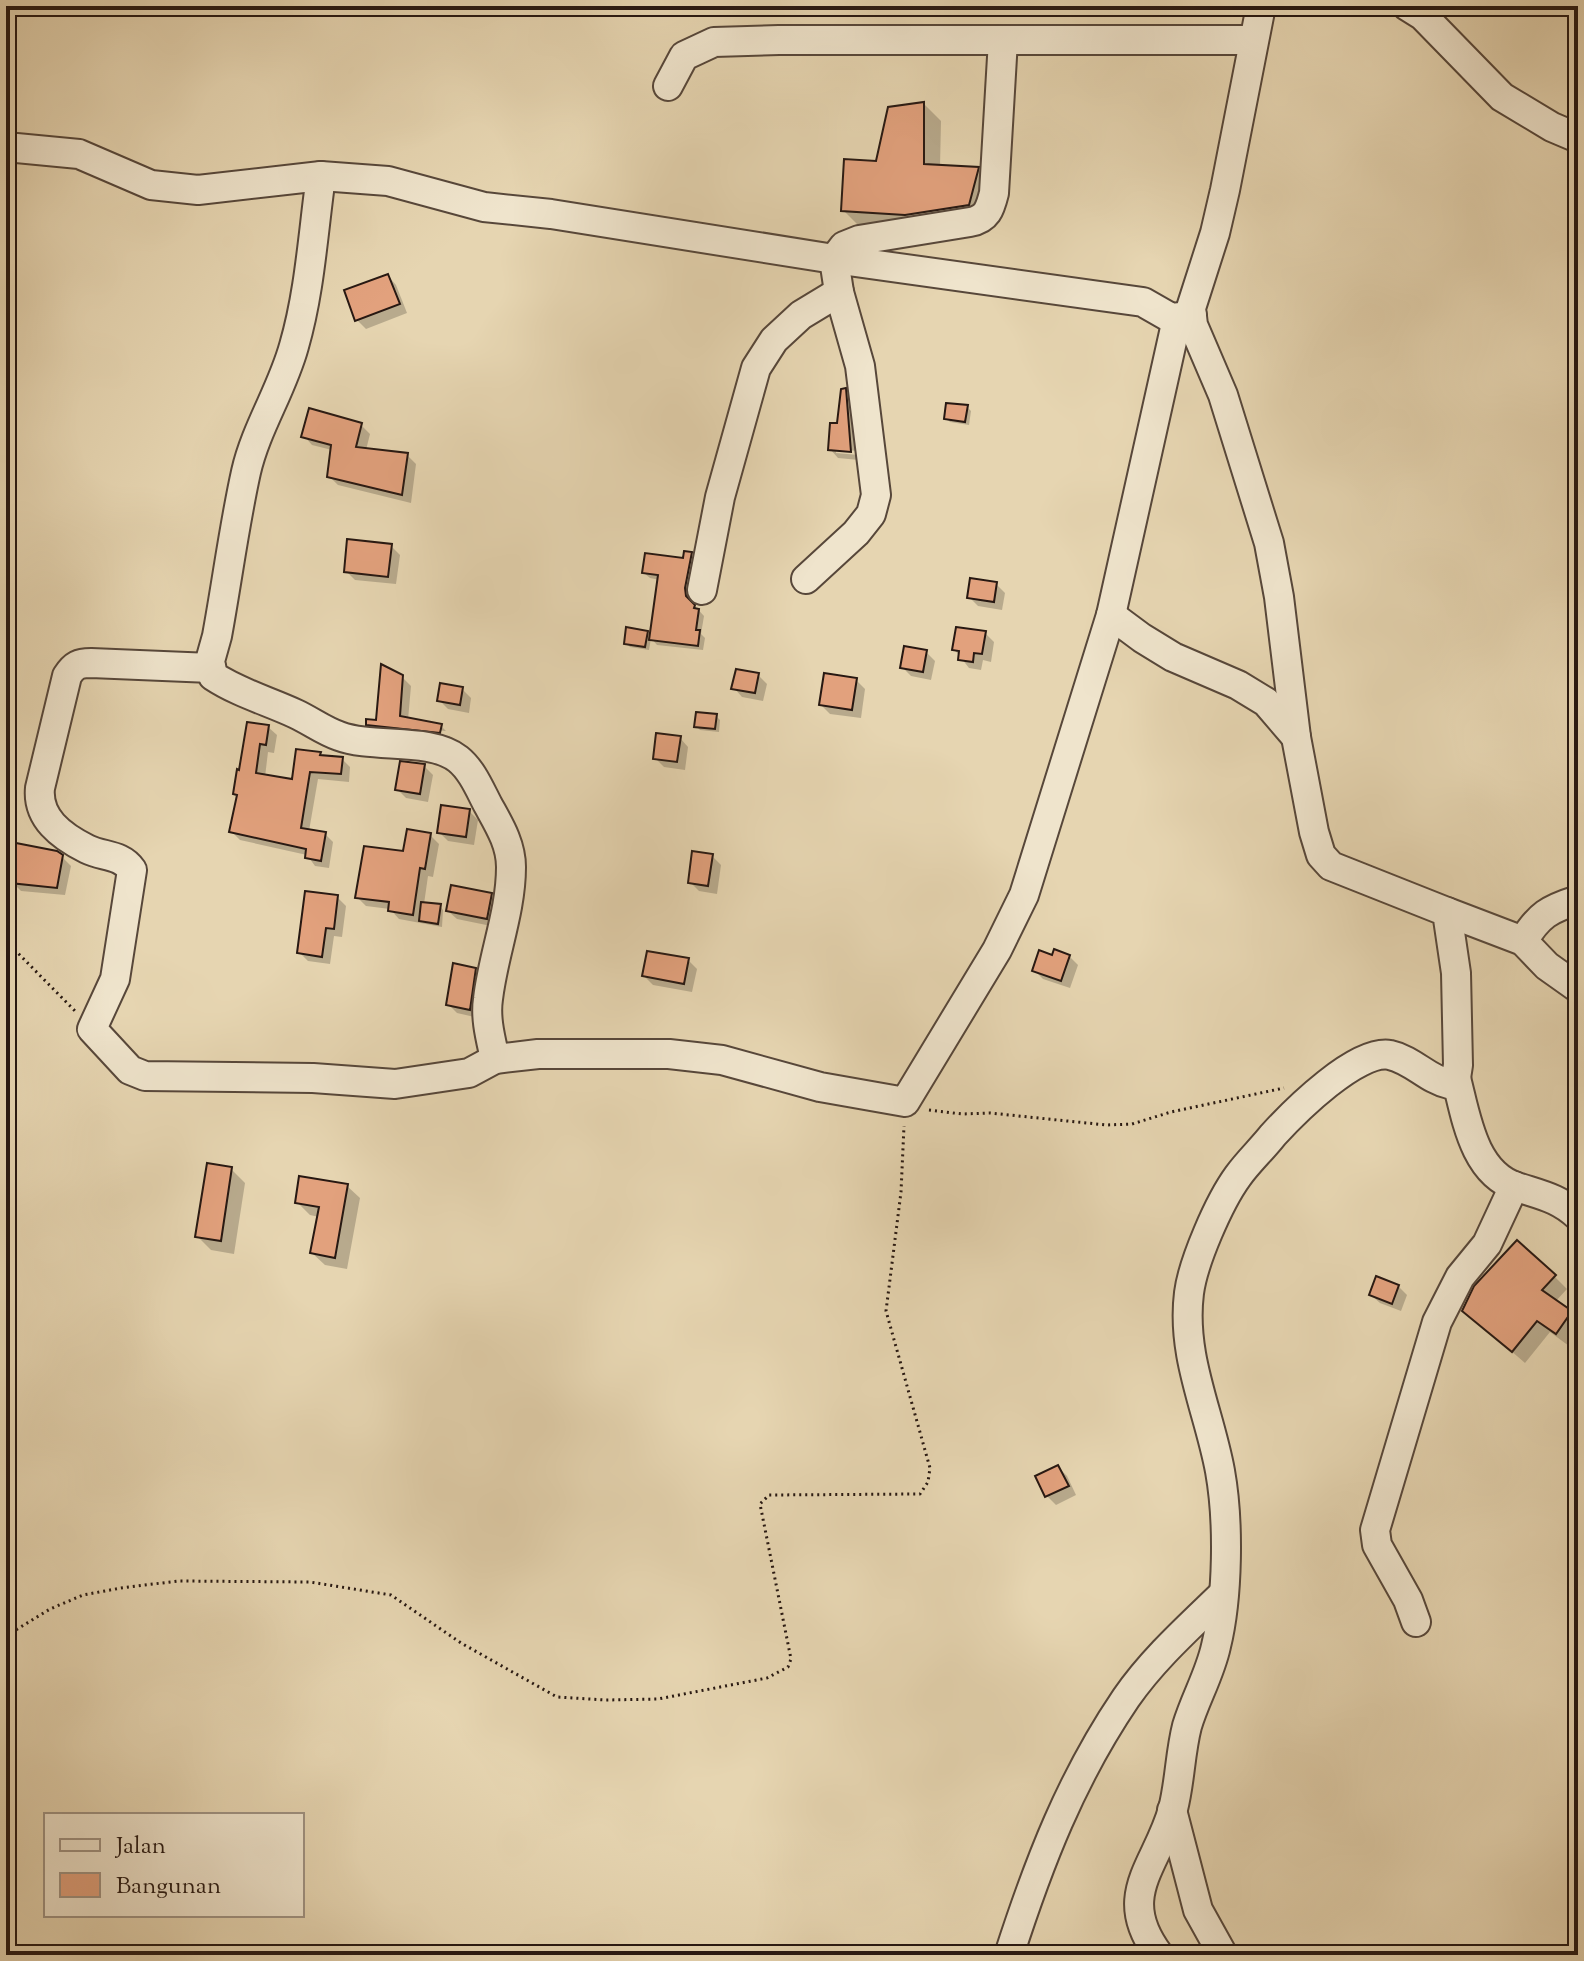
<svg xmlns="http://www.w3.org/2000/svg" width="1584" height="1961" font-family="'Sorts Mill Goudy',serif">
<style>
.shadow{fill:#0003}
.building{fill:#e2a17d;stroke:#271812;stroke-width:2}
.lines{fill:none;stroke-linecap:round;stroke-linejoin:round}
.minor-casing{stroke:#57473a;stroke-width:32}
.path{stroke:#271812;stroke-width:3;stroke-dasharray:2 4;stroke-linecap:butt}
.minor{stroke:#efe4cc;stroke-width:28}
</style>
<rect width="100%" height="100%" fill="#e6d5b1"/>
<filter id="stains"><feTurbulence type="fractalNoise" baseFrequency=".0025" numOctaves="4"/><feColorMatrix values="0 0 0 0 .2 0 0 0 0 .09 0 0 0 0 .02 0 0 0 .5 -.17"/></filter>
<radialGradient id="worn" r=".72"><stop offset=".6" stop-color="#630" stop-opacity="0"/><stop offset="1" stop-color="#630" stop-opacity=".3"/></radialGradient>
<g class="shadow">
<path d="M924 104 941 121 940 167 978 169 995 186 984 222 860 227 843 210Z"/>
<path d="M388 276 396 285 407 313 366 329 357 320Z"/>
<path d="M845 391 854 399 858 451 836 449V453L859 455V460L838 458 830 449 839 426Z"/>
<path d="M967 407 971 411 969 425 950 422 946 418Z"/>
<path d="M361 425 370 434 366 450 407 455 416 464 411 503 338 485 329 476 332 450 312 445 304 436Z"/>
<path d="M391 546 400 555 396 584 355 580 346 571Z"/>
<path d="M691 554 697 560 691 602 704 616 701 634 705 638 703 650 657 645 651 638 649 650 630 647 626 643 647 632 652 637 660 580 650 578 644 573 685 560Z"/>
<path d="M996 584 1005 593 1002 610 978 606 969 597Z"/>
<path d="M985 633 994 642 991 662 983 660 981 670 969 668 954 649Z"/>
<path d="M926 652 935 661 931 680 911 676 902 667Z"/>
<path d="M758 675 767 684 763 701 742 697 734 688Z"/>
<path d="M402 677 411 686 408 720 441 726 446 731 384 725V729L450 736 449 740 377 733 368 724 378 722Z"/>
<path d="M856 680 865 689 861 718 830 714 821 705Z"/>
<path d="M462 689 471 698 469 713 448 709 439 700Z"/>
<path d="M716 716 720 720 719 732 700 730 696 726Z"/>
<path d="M268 727 277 735 274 753 268 752 265 777 293 781 320 754 323 757 342 759 350 767 349 782 318 779 309 831 325 834 333 842 329 868 315 866 307 855 240 840 231 831 239 797 235 793Z"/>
<path d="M680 738 688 747 685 770 664 767 655 758Z"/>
<path d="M424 766 433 775 428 802 406 798 397 789Z"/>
<path d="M469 811 478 820 474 845 448 841 439 832Z"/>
<path d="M430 835 439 844 433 877 428 876 424 904 440 906 443 910 442 927 399 919 390 909 366 906 357 897 405 853Z"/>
<path d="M712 856 721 865 717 894 699 891 690 882Z"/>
<path d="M62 857 71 866 65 895 21 891 12 882Z"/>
<path d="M491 895 500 904 496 927 457 919 448 911Z"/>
<path d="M337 897 346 906 342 937 334 936 330 964 308 961 299 952Z"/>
<path d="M1069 956 1078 965 1070 988 1043 979 1034 970Z"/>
<path d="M688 960 697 969 692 992 653 985 644 976Z"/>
<path d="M475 970 484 979 479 1018 457 1013 448 1004Z"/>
<path d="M231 1169 245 1183 234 1254 211 1250 197 1236Z"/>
<path d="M347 1186 360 1198 347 1269 325 1265 312 1253 319 1217 310 1215 297 1202Z"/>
<path d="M1554 1276 1567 1289 1555 1302 1578 1320V1333L1569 1346 1550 1332 1525 1363 1464 1310Z"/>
<path d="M1398 1286 1407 1295 1401 1311 1380 1303 1371 1295Z"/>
<path d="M1058 1467 1067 1476 1076 1495 1056 1505 1047 1496 1038 1477Z"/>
</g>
<g class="building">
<path d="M924 102V164L979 167 969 205 905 215 841 211 844 159 876 161 888 107Z"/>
<path d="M388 274 400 304 355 321 344 290Z"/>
<path d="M846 388 851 452 828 450 830 423H837L841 389Z"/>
<path d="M946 403 968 405 965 422 944 419Z"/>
<path d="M309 408 362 423 356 447 408 453 402 495 327 477 331 445 301 437Z"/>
<path d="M347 539 392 544 388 577 344 572Z"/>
<path d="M684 551 692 552 685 588 686 596 695 605 694 608 699 609 696 630H700L698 646 649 640 658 575 642 573 645 553 683 558Z"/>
<path d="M970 578 997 582 994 602 967 598Z"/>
<path d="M626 627 648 631 645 647 624 644Z"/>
<path d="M956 627 986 631 982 654 974 653 973 662 958 660 959 651 952 650Z"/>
<path d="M904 646 927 650 923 672 900 668Z"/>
<path d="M381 664 403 675 400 716 442 724 440 733 366 725V719L376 720Z"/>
<path d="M736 669 759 673 755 693 731 689Z"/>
<path d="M824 673 857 678 852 710 819 705Z"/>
<path d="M440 683 463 687 460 705 437 701Z"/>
<path d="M696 712 717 714 715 729 694 727Z"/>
<path d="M247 722 269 725 266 745 260 744 256 773 292 779 296 749 321 752 320 755 343 757 341 774 310 772 301 828 326 832 321 861 305 858 306 849 229 832 237 795 233 794 237 769 239 770Z"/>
<path d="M656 733 681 736 677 762 653 759Z"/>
<path d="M400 761 425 764 420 794 395 790Z"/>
<path d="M441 805 470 809 466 837 437 833Z"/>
<path d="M407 829 431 833 425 869 420 868 413 915 388 911 389 902 355 898 364 846 403 851Z"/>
<path d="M16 843 57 851 63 855 57 888 10 883Z"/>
<path d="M692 851 713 854 708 886 688 883Z"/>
<path d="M451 885 492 893 487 919 446 911Z"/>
<path d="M305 891 338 895 334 929 326 928 322 957 297 953Z"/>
<path d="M421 902 441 904 438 924 419 921Z"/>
<path d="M1054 949 1070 955 1061 981 1032 971 1039 950 1052 955Z"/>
<path d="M647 951 689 958 684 984 642 976Z"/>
<path d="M453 963 476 968 470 1010 446 1005Z"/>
<path d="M207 1163 232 1167 221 1241 195 1237Z"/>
<path d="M299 1176 348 1184 335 1258 310 1253 319 1207 295 1203Z"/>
<path d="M1517 1240 1556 1275 1542 1290 1572 1311 1556 1334 1537 1321 1512 1352 1462 1311 1474 1286Z"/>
<path d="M1376 1276 1399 1285 1392 1304 1369 1295Z"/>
<path d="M1058 1465 1069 1486 1045 1497 1035 1476Z"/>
</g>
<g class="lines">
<g class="minor-casing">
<g id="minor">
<path d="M1407 6 1423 16 1502 97 1552 127 1578 138"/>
<path d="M668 86 684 56 714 42 779 40H1253"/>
<path d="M6 147 79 154 151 185 198 190 321 176 388 181 484 207 551 214 834 259 1143 302 1171 318 1192 316"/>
<path d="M321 176C313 233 310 291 294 346 282 390 256 428 246 472 234 526 227 582 217 636L210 661 213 676C239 693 268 701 296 714 311 721 324 731 339 736 373 749 430 737 458 759 472 770 480 790 488 805 499 825 511 844 511 867 511 912 493 955 488 999 485 1019 491 1040 495 1059"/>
<path d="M806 579 856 533 871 514 876 495 860 366 839 292 834 259 844 246 859 240 970 222C987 219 990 209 994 193L1003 40"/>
<path d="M702 590 720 497 756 368 774 340 801 315 839 292"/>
<path d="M1111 615 1142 638 1173 657 1238 685 1266 702 1296 737"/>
<path d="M211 668 91 663C79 663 74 665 67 676L40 788C37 818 61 836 87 849 103 857 121 854 132 870L115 979 92 1029 130 1070 145 1076 313 1078 395 1084 469 1073 495 1059 538 1054H669L722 1060 820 1087 905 1102 997 950 1024 895 1111 615 1177 319"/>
<path d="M1447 912 1523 941 1547 966 1578 988"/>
<path d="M1523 941C1539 915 1549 909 1578 900"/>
<path d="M1456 1078C1466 1116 1473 1173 1517 1187 1541 1195 1559 1198 1578 1216"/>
<path d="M1416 1622 1408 1600 1377 1545 1375 1530 1437 1322 1460 1277 1487 1244 1514 1186"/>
<path d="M1172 1810 1198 1910 1223 1955"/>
<path d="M1009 1955C1039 1862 1071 1779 1126 1698 1153 1659 1189 1627 1223 1594"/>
<path d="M1159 1955C1114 1895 1157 1867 1173 1809 1180 1782 1180 1753 1187 1726 1195 1699 1210 1674 1216 1646 1228 1597 1229 1521 1220 1471 1209 1411 1181 1356 1189 1293 1193 1262 1219 1202 1238 1176 1248 1162 1262 1149 1273 1135 1295 1111 1357 1049 1390 1055 1413 1060 1427 1079 1449 1084L1456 1078 1458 1065 1456 973 1447 912 1331 866 1321 855 1314 832 1296 737 1279 597 1269 543 1223 395 1193 325 1191 308 1215 233 1225 190 1261 6"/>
</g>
</g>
<g class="path">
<path d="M6 941 76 1012"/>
<path d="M929 1110 962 1114 990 1113 1106 1125 1132 1124 1171 1112 1284 1088"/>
<path d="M6 1636 50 1609 83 1595 121 1588 178 1581 310 1582 391 1595 461 1643 557 1697 606 1700 658 1699 767 1678 788 1667 791 1659 760 1504 769 1495 920 1494 928 1482 930 1468 886 1311 901 1192 904 1126"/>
</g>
<use href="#minor" class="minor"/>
</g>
<rect width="1584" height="1961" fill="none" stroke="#e6d5b1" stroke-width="32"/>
<rect x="8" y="8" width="1568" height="1945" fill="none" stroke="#271812" stroke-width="4"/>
<rect x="16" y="16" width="1552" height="1929" fill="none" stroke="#271812" stroke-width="2"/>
<rect x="44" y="1813" width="260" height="104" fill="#efe4cc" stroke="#9f9282" stroke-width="2"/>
<rect x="60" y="1839" width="40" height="12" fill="#efe4cc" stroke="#9f9282" stroke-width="2"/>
<text x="116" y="1853" font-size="24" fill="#271812">Jalan</text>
<rect x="60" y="1873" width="40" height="24" fill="#e2a17d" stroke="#9f9282" stroke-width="2"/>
<text x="116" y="1893" font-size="24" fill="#271812">Bangunan</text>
<rect width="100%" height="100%" filter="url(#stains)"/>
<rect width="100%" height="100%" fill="url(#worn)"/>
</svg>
